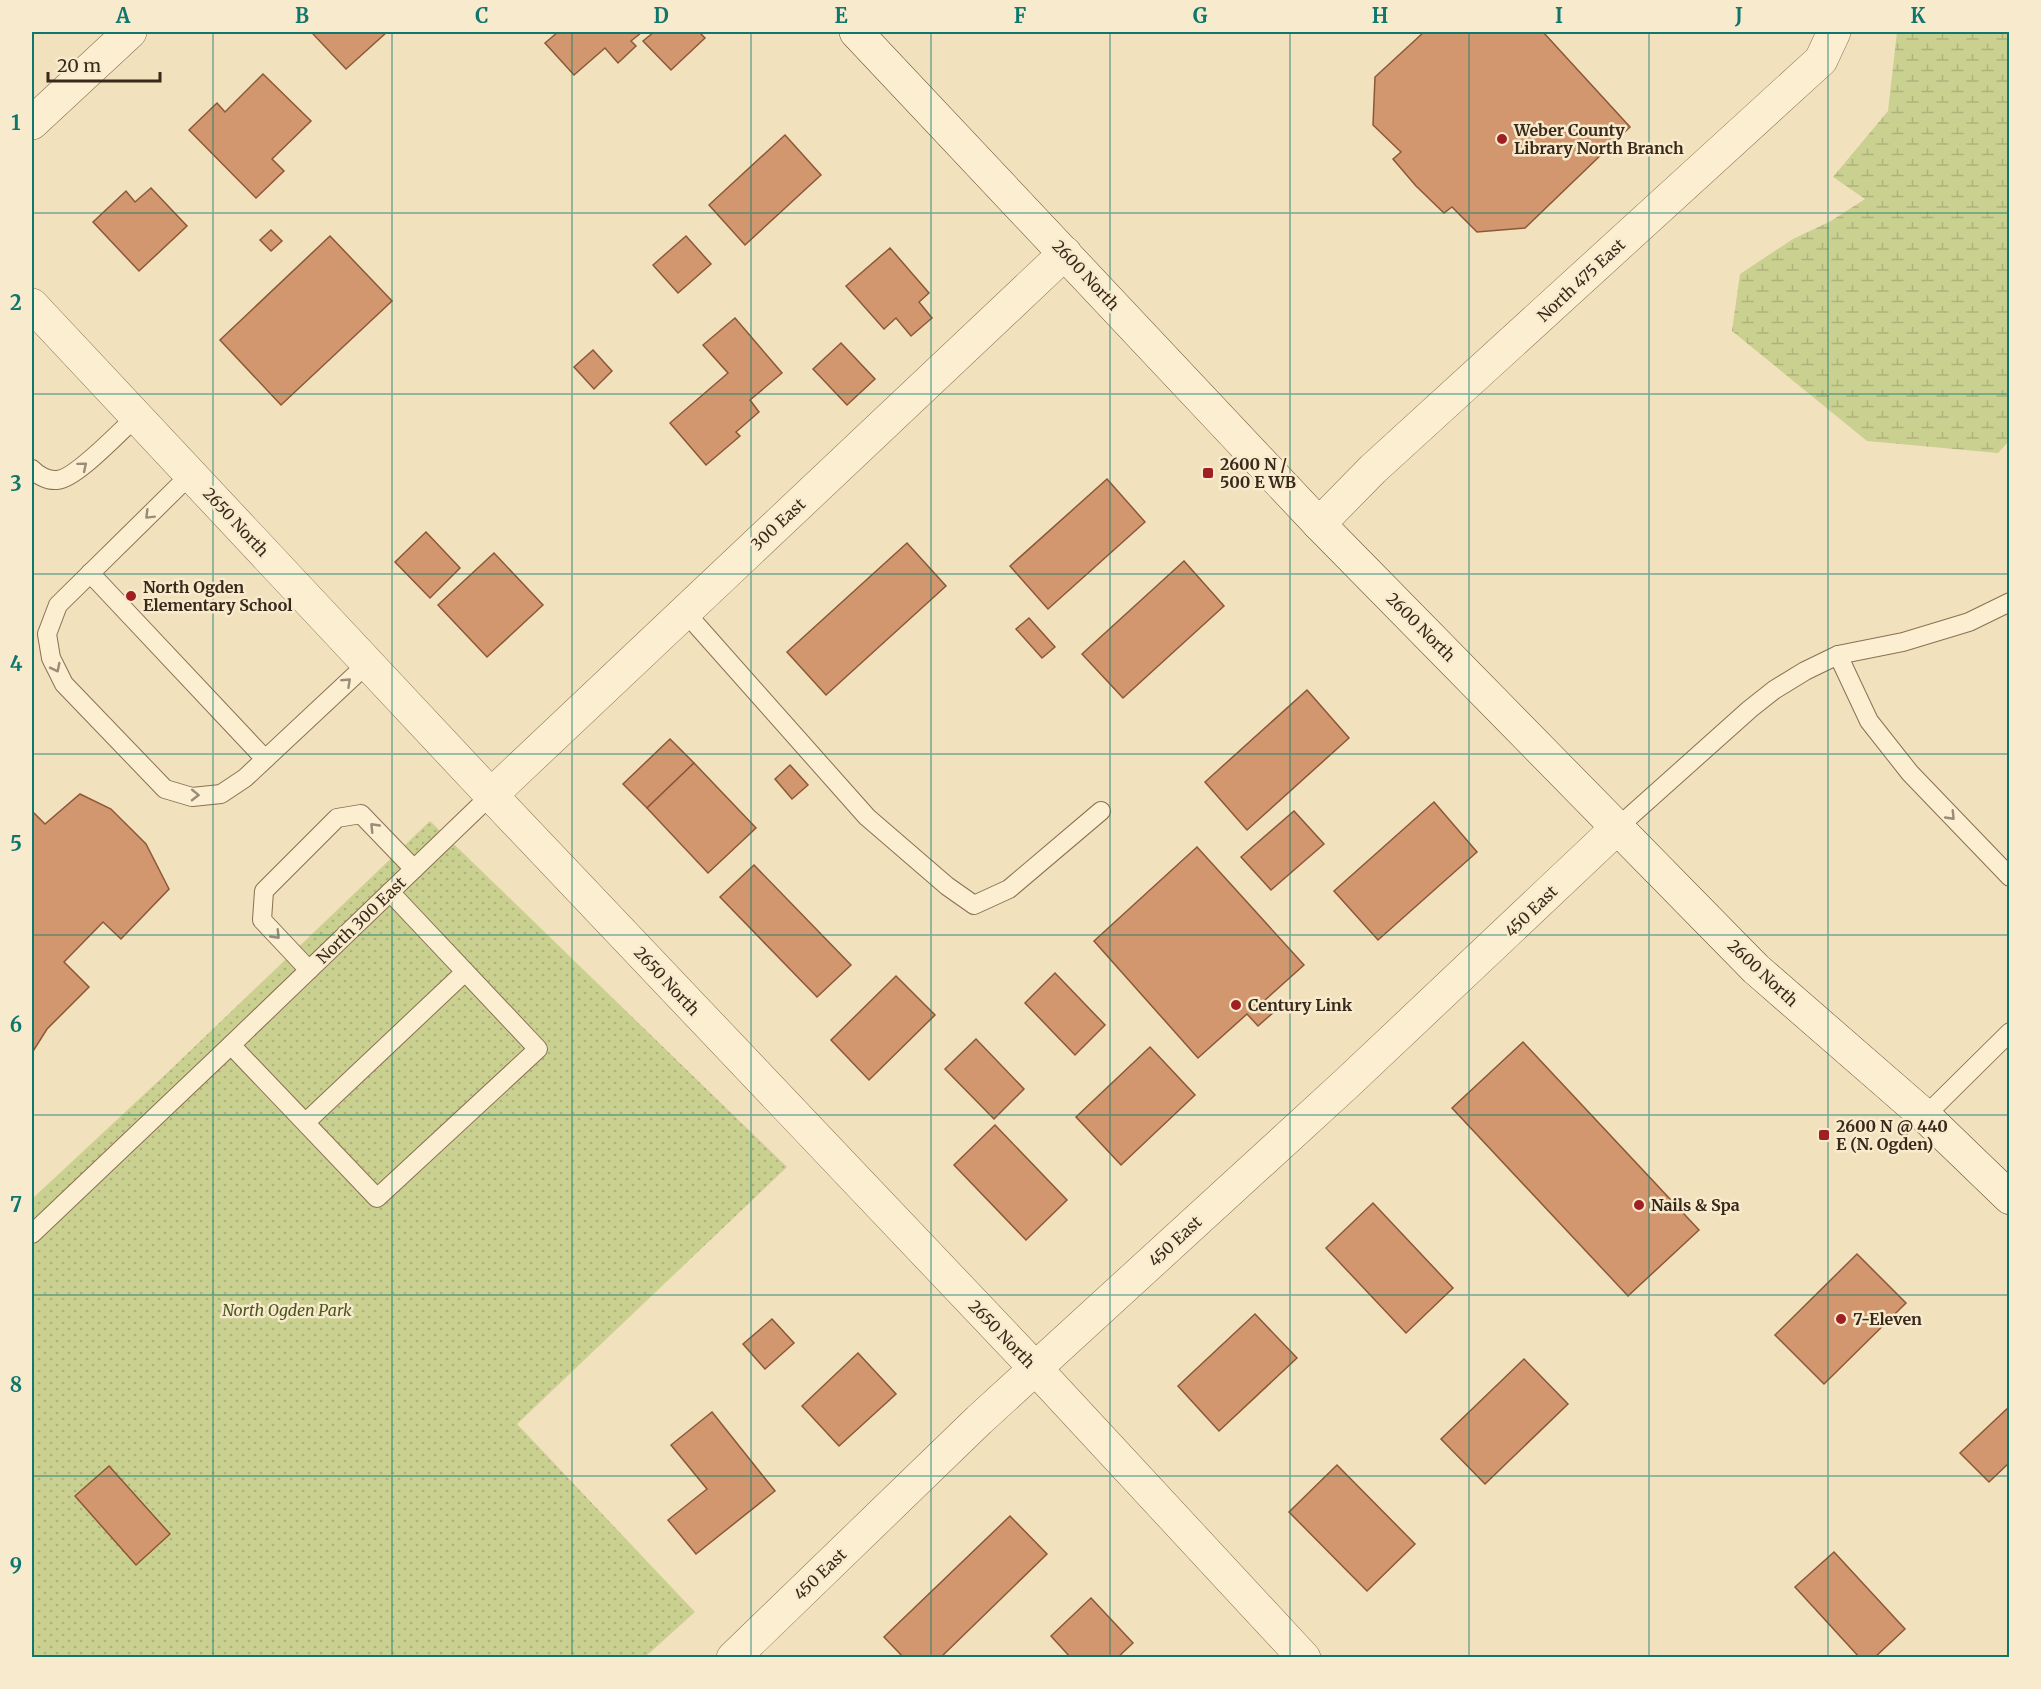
<svg xmlns="http://www.w3.org/2000/svg" width="2041" height="1689" font-family="Merriweather,serif">
<style>
.wetland{fill:url(#wetland-marsh)}
.park{fill:url(#park-dots)}
.building{fill:#d3976f;stroke:#8c5838;stroke-width:1.5}
.lines{fill:none;stroke-linecap:round;stroke-linejoin:round}
.lane-casing{stroke:#8b7054;stroke-width:20}
.street-casing{stroke:#8b7054;stroke-width:34}
.secondary-casing{stroke:#6c5138;stroke-width:34}
.lane{stroke:#fceed0;stroke-width:18}
.street{stroke:#fceed0;stroke-width:33}
.secondary{stroke:#fceed0;stroke-width:33}
.oneway{stroke:#9a8c76}
.grid{fill:none;stroke:#0f766e;stroke-width:1.5;stroke-opacity:0.55}
.poi-dot{fill:#9f1f23;stroke:#f8ebcd;stroke-width:2}
.labels{text-anchor:middle;stroke-width:5;stroke-linejoin:round;paint-order:stroke}
.poi-label{font-size:16px;font-weight:bold;fill:#39291b;stroke:#f8ebcd;text-anchor:start}
.street-label{font-size:16px;fill:#39291b;stroke:#f8ebcd}
.park-label{font-size:16px;font-style:italic;fill:#4a571f;stroke:#f8ebcd}
.neatline{fill:none;stroke:#0f766e;stroke-width:2}
.grid-label{font-size:20px;text-anchor:middle;font-weight:bold;fill:#0f766e}
</style>
<defs>
<pattern id="wetland-marsh" width="20" height="14" patternUnits="userSpaceOnUse" patternTransform="scale(1.5)"><rect width="20" height="14" fill="#cad090"/><path d="M1 5h8M5 5V1M11 12h8M15 12V8" fill="none" stroke="#aeb37c"/></pattern>
<pattern id="park-dots" width="8" height="8" patternUnits="userSpaceOnUse" patternTransform="scale(1.5)"><rect width="8" height="8" fill="#cad090"/><path d="M2 2h.1M6 6h.1" fill="none" stroke="#aeb37c" stroke-width="1.8" stroke-linecap="round"/></pattern>
</defs>
<rect width="100%" height="100%" fill="#f1e1bd"/>
<path class="wetland" d="M1897 32H2009L2010 440 1998 453 1867 441 1732 331 1740 274 1793 239 1831 221 1865 199 1833 177 1888 111Z"/>
<path class="park" d="M430 821 787 1167 517 1424 695 1612 645 1657 32 1658V1199L166 1074Z"/>
<g class="building">
<path d="M316 32H387L346 69 313 34Z"/>
<path d="M558 32H642L631 41 636 46 618 63 605 48 574 75 545 43Z"/>
<path d="M654 32H699L705 38 671 70 643 41Z"/>
<path d="M1424 32H1543L1630 127 1525 228 1477 232 1452 207 1444 213 1416 186 1393 159 1401 152 1373 125 1375 77Z"/>
<path d="M263 74 311 121 272 159 284 171 256 198 189 130 217 103 225 112Z"/>
<path d="M785 135 821 175 745 245 709 205Z"/>
<path d="M151 188 187 226 139 271 93 222 126 191 135 202Z"/>
<path d="M271 230 282 241 271 251 260 240Z"/>
<path d="M330 236 392 301 281 405 220 340Z"/>
<path d="M686 236 711 264 678 293 653 265Z"/>
<path d="M890 248 929 293 919 302 932 318 911 336 896 318 884 329 846 286Z"/>
<path d="M735 318 782 373 750 400 759 412 736 432 740 436 706 465 670 423 728 373 703 345Z"/>
<path d="M841 343 875 379 847 405 813 369Z"/>
<path d="M593 350 612 371 594 389 574 367Z"/>
<path d="M1107 479 1145 522 1048 609 1010 566Z"/>
<path d="M426 532 460 568 430 598 395 562Z"/>
<path d="M907 543 946 586 826 695 787 652Z"/>
<path d="M494 553 543 605 487 657 438 605Z"/>
<path d="M1184 561 1224 606 1123 698 1082 654Z"/>
<path d="M1029 618 1055 647 1042 658 1016 629Z"/>
<path d="M1307 690 1349 738 1247 830 1205 782Z"/>
<path d="M670 739 694 763 647 808 623 784Z"/>
<path d="M694 763 756 828 708 873 647 808Z"/>
<path d="M790 765 808 785 792 799 775 779Z"/>
<path d="M80 794 111 809 146 844 169 889 121 939 103 922 64 962 89 987 47 1029 32 1053V811L45 824Z"/>
<path d="M1434 802 1477 852 1378 940 1334 891Z"/>
<path d="M1294 811 1324 844 1271 890 1241 857Z"/>
<path d="M1197 847 1304 965 1265 1000 1275 1011 1258 1026 1247 1014 1198 1058 1094 941Z"/>
<path d="M754 865 851 965 817 997 720 897Z"/>
<path d="M1055 973 1105 1025 1075 1055 1025 1003Z"/>
<path d="M896 976 935 1015 869 1080 831 1040Z"/>
<path d="M976 1039 1024 1089 994 1119 945 1069Z"/>
<path d="M1523 1042 1699 1230 1628 1296 1452 1108Z"/>
<path d="M1150 1047 1195 1095 1121 1165 1076 1117Z"/>
<path d="M995 1125 1067 1200 1026 1240 954 1165Z"/>
<path d="M1373 1203 1453 1288 1406 1333 1326 1248Z"/>
<path d="M1857 1254 1906 1303 1824 1384 1775 1335Z"/>
<path d="M1255 1314 1297 1358 1219 1431 1178 1386Z"/>
<path d="M772 1319 794 1343 765 1369 743 1344Z"/>
<path d="M858 1353 896 1394 839 1446 802 1406Z"/>
<path d="M1524 1359 1568 1404 1485 1484 1441 1439Z"/>
<path d="M2010 1406V1462L1989 1482 1960 1453Z"/>
<path d="M712 1412 775 1491 696 1554 668 1520 707 1489 671 1445Z"/>
<path d="M1337 1465 1415 1544 1367 1591 1289 1512Z"/>
<path d="M109 1466 170 1534 136 1565 75 1496Z"/>
<path d="M1010 1516 1047 1554 940 1658H904L884 1637Z"/>
<path d="M1834 1552 1905 1629 1874 1658H1860L1795 1587Z"/>
<path d="M1091 1598 1133 1643 1117 1658H1071L1051 1636Z"/>
</g>
<g class="lines">
<g class="lane-casing">
<g id="lane">
<path d="M32 469C37 475 48 481 57 480 76 479 120 431 136 417"/>
<path d="M191 474 58 605 47 634 51 658 64 684 165 789 192 797 221 794 245 778 368 663"/>
<path d="M90 573 265 759"/>
<path d="M685 612 867 817 947 886 974 905 1009 889 1101 811"/>
<path d="M1838 655 1869 721 1910 773 2010 877"/>
<path d="M1618 827 1750 709 1774 690 1805 671 1838 655 1903 642 1969 622 2010 602"/>
<path d="M309 970 262 920 264 891 337 818 361 814 414 869"/>
<path d="M231 1045 491 795"/>
<path d="M1925 1116 2010 1032"/>
<path d="M306 1122 465 972"/>
<path d="M32 1234 231 1045 377 1198 538 1049 390 892"/>
</g>
</g>
<g class="street-casing">
<g id="street">
<path d="M32 123 130 32"/>
<path d="M32 305 491 795 1036 1369 1304 1658"/>
<path d="M1319 524 1373 469 1821 60 1834 32"/>
<path d="M491 795 1065 253"/>
<path d="M733 1658 979 1420 1346 1084 1618 827"/>
</g>
</g>
<g class="secondary-casing">
<path id="secondary" d="M856 32 1319 524 1756 969 1925 1116 2010 1198"/>
</g>
<use href="#lane" class="lane"/>
<use href="#street" class="street"/>
<use href="#secondary" class="secondary"/>
</g>
<defs><path id="oneway-chevron" d="M-2-3.5L2.5 0L-2 3.5" fill="none" stroke-width="1.6" stroke-linecap="round" stroke-linejoin="round" transform="scale(1.5)"/></defs>
<g class="oneway">
<use href="#oneway-chevron" transform="translate(83 466) rotate(-40)"/>
<use href="#oneway-chevron" transform="translate(149 515) rotate(135)"/>
<use href="#oneway-chevron" transform="translate(56 668) rotate(63)"/>
<use href="#oneway-chevron" transform="translate(347 682) rotate(-43)"/>
<use href="#oneway-chevron" transform="translate(195 795) rotate(1)"/>
<use href="#oneway-chevron" transform="translate(1951 816) rotate(46)"/>
<use href="#oneway-chevron" transform="translate(374 827) rotate(-134)"/>
<use href="#oneway-chevron" transform="translate(276 935) rotate(46)"/>
</g>
<path class="grid" d="M213 32V1658M392 32V1658M572 32V1658M751 32V1658M931 32V1658M1110 32V1658M1290 32V1658M1469 32V1658M1649 32V1658M1828 32V1658M32 213H2010M32 394H2010M32 574H2010M32 754H2010M32 935H2010M32 1115H2010M32 1295H2010M32 1476H2010"/>
<g class="poi-dot">
<circle cx="1502" cy="139" r="6"/>
<rect x="1202" y="467" width="12" height="12" rx="3"/>
<circle cx="131" cy="596" r="6"/>
<circle cx="1236" cy="1005" r="6"/>
<rect x="1818" y="1129" width="12" height="12" rx="3"/>
<circle cx="1639" cy="1205" r="6"/>
<circle cx="1841" cy="1319" r="6"/>
</g>
<g class="labels">
<g class="poi-label">
<text x="1514" y="136">Weber County<tspan x="1514" dy="18">Library North Branch</tspan></text>
<text x="1220" y="470">2600 N /<tspan x="1220" dy="18">500 E WB</tspan></text>
<text x="143" y="593">North Ogden<tspan x="143" dy="18">Elementary School</tspan></text>
<text x="1248" y="1011">Century Link</text>
<text x="1836" y="1132">2600 N @ 440<tspan x="1836" dy="18">E (N. Ogden)</tspan></text>
<text x="1651" y="1211">Nails &amp; Spa</text>
<text x="1853" y="1325">7-Eleven</text>
</g>
<g class="street-label">
<text transform="translate(1086 275) rotate(47)" y="6">2600 North</text>
<text transform="translate(1581 280) rotate(-43)" y="6">North 475 East</text>
<text transform="translate(236 522) rotate(47)" y="6">2650 North</text>
<text transform="translate(778 524) rotate(-43)" y="6">300 East</text>
<text transform="translate(1421 627) rotate(45)" y="6">2600 North</text>
<text transform="translate(1531 911) rotate(-44)" y="6">450 East</text>
<text transform="translate(361 920) rotate(-44)" y="6">North 300 East</text>
<text transform="translate(1763 973) rotate(43)" y="6">2600 North</text>
<text transform="translate(667 981) rotate(47)" y="6">2650 North</text>
<text transform="translate(1175 1241) rotate(-43)" y="6">450 East</text>
<text transform="translate(1002 1334) rotate(46)" y="6">2650 North</text>
<text transform="translate(820 1574) rotate(-44)" y="6">450 East</text>
</g>
<g class="park-label">
<text x="287" y="1316">North Ogden Park</text>
</g>
</g>
<rect width="2041" height="1689" fill="none" stroke="#f8ebcd" stroke-width="66"/>
<path d="M48 72v9h112v-9" fill="none" stroke="#39291b" stroke-width="3"/>
<text x="57" y="72" font-size="18" fill="#39291b" stroke="#f8ebcd" stroke-width="4.5" paint-order="stroke">20 m</text>
<rect x="33" y="33" width="1975" height="1623" class="neatline"/>
<g class="grid-label">
<text x="123" y="23">A</text>
<text x="302" y="23">B</text>
<text x="482" y="23">C</text>
<text x="661" y="23">D</text>
<text x="841" y="23">E</text>
<text x="1020" y="23">F</text>
<text x="1200" y="23">G</text>
<text x="1380" y="23">H</text>
<text x="1559" y="23">I</text>
<text x="1739" y="23">J</text>
<text x="1918" y="23">K</text>
<text x="16" y="130">1</text>
<text x="16" y="310">2</text>
<text x="16" y="491">3</text>
<text x="16" y="671">4</text>
<text x="16" y="851">5</text>
<text x="16" y="1032">6</text>
<text x="16" y="1212">7</text>
<text x="16" y="1392">8</text>
<text x="16" y="1573">9</text>
</g>
</svg>
